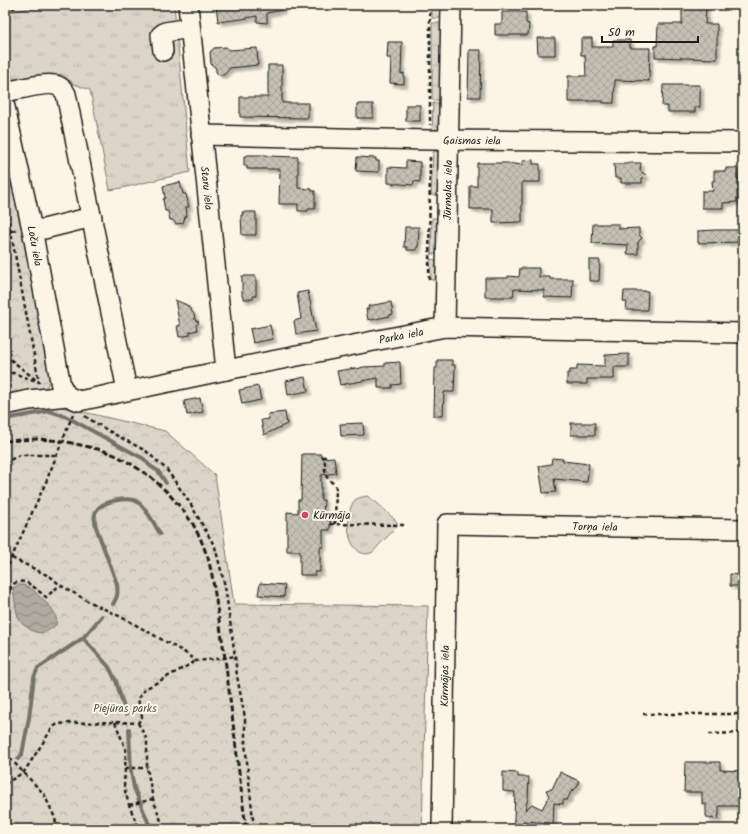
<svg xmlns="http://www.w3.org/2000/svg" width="748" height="834" font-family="Kalam,sans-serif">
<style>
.grass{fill:url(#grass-tufts);stroke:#7c7872}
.forest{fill:url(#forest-crowns);stroke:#7c7872}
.water{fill:url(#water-waves);stroke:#75726c}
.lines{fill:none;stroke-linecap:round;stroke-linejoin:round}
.stream{stroke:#75726c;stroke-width:4}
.building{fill:url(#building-cross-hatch);stroke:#1c1c1c;filter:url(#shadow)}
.minor-casing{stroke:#1c1c1c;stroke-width:22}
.path{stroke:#1c1c1c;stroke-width:2.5;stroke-dasharray:4 3;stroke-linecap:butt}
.minor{stroke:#fcf5e5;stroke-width:19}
.rail{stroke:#1c1c1c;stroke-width:3;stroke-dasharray:6 3;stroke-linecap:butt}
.poi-dot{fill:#d1495b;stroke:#fcf5e5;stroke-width:1.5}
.labels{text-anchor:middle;stroke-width:4;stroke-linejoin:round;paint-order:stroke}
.street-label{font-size:11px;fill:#1c1c1c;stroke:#fcf5e5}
.poi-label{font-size:11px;fill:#1c1c1c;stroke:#fcf5e5;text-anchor:start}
.park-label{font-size:11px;fill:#555450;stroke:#fcf5e5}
</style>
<defs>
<pattern id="grass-tufts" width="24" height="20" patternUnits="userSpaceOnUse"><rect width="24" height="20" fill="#dbd5c8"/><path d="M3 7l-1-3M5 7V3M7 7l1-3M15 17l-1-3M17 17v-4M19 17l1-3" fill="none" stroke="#bbb6ab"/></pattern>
<pattern id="forest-crowns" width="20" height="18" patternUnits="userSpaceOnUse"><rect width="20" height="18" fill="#dbd5c8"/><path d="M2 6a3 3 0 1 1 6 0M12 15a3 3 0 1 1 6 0" fill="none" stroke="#bbb6ab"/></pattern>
<pattern id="water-waves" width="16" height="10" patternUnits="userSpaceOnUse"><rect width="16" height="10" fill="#b0aba1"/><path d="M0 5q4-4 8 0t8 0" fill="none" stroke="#8e8a82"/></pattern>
<pattern id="building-cross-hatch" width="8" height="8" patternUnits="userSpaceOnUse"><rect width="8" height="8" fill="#c4c0b3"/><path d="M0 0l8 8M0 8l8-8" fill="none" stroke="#a8a499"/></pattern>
<filter id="shadow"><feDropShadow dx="3.5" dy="3.5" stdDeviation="1" flood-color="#0004"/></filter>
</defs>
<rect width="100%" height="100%" fill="#fcf5e5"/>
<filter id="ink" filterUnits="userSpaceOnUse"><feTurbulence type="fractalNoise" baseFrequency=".025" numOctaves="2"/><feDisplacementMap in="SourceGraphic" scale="8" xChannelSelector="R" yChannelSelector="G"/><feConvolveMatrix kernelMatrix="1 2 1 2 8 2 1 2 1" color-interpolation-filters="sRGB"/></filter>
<g filter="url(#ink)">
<g class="grass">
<path d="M44 5H174L190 172 122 188 110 190 90 90 74 84 61 74 20 82C13 78 7 74 5 66V13Z"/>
<rect x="432" y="5" width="13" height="13"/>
<path d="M432 23H444L445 100H432Z"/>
<path d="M433 103H443L444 129 432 133Z"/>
<path d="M442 151V195H431L433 152Z"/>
<path d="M432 218H442V254H431Z"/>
<path d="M430 259 436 260 442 262 440 279 436 280H431Z"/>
<path d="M367 496C379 503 388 513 397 522V527C391 533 385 539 379 545 377 547 375 550 373 552 362 558 353 548 350 538 347 529 348 506 355 500 359 497 363 497 367 496Z"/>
</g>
<g class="forest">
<path d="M5 133 52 378 44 390 5 398Z"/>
<path d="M45 403 165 431 215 475 234 604 428 606 422 829H5V409Z"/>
</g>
<path class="water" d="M18 585C27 584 34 590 39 596 46 602 59 613 56 624 55 626 54 627 52 628 43 635 35 634 27 627 24 625 22 624 20 621 15 612 15 598 13 588Z"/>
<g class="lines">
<g class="stream">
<path d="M5 419 50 411 65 416 144 459 150 466 158 471 166 483"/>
<path d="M113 604C118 596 118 593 117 584L96 527C95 521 93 516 96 511 102 501 130 495 139 503 148 511 154 523 160 534"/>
<path d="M83 638 109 667 116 681 126 714"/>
<path d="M129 729 131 772 134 788 151 829"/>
<path d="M18 759 22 754 29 718 34 677 38 668 83 638 102 616"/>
<path d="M5 767 7 766"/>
</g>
</g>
<g class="building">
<path d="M216 5 282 6V10L267 13V23L257 22V16L242 19 218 22Z"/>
<path d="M682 5H706L705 24H717V59L655 57V46H657L658 24H682Z"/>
<path d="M502 12H526V23L529 24 528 35H495V24H502Z"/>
<path d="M537 38H555V55H538Z"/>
<path d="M581 38H592V47H613V40H630V48H650L649 81 615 80 614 103H603V101H580L579 102H568V76H586L585 55H581Z"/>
<path d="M388 42H402L401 74 404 73V84L390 83 391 58H387Z"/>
<path d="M226 47 230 50 257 48 258 65 230 68 224 75H219L216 72V68L211 64 210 52 214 48Z"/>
<path d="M469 50H481L480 97H468Z"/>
<path d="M268 65H282V103H308V118L240 117V97H268Z"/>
<path d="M663 85H700V107H695V112H668V106H662Z"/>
<rect x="357" y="104" width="16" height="14"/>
<rect x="406" y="105" width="14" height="16"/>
<path d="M247 155H267V156L298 157V188L312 189V191H315V209H308V211H298V204H279L280 169H247V166H244V156H247Z"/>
<path d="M357 157 376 158V161H379V172L356 171Z"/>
<path d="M533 160V164H540V182H522V222L493 223V209H470V186H477V163H507L522 165V161Z"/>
<path d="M406 161 420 162V182L414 181 413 185 388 183V167L406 168Z"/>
<path d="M627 163H641L640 171 646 175 642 179V183H621V178H615L614 164H627Z"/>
<path d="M726 168H737V179H742V191H737V202L723 203V208H702V191H713L712 181H714V171H726Z"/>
<path d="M180 182 183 194H186L189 207H186L187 216 185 217 183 223 176 224 173 220H170L168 211H165L163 199 165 198 163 186Z"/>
<path d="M242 212H256V235H242L241 215H243Z"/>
<path d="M593 224H619V229L639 228V235L642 238 638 242V254H627L628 245 592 243Z"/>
<path d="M405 227H419L418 247H417V250H407V247H404Z"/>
<path d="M715 230H742L743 242 698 243V231Z"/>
<path d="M589 260H600L599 281H589Z"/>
<path d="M520 268H539V277H550V279H573L572 298 544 297V290L514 289 513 297H485V278H508V276L519 277Z"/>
<path d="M242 276H256V296H253V299H243V296H242Z"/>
<path d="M308 291 316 331 296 334 294 321 301 319 297 293Z"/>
<path d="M624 291H648L647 310H626L627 302H623Z"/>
<path d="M175 300 187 305 194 314 195 320 199 322 196 326 197 330 190 332V335L179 337 177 326H180Z"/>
<path d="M391 302 393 314 390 315V316L371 320 370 319 368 320 366 309H369L368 306Z"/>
<path d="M270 325 273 339 253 343 250 329Z"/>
<path d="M629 354V367H614V379H587V384H567V373H570V370H577V365L605 366V355Z"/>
<path d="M437 360H452V365H455L454 392H444L443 416H434L435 368H437Z"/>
<path d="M400 362 401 384 392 385V388H378V378L340 385 337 371 356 368 357 369 363 367 385 366V363Z"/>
<path d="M305 377 308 391 288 395 286 381Z"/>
<path d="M258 386 261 400 242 404 239 390Z"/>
<path d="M200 398 203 412 187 415 184 401Z"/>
<path d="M285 412 287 424 264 435 261 420 269 419 268 414Z"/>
<path d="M363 423 364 435 341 436 340 424Z"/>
<rect x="571" y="423" width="24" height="12"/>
<path d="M302 454H321L322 458 334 457 336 473 321 475V500H324L323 517H330V530H323V547H320V572H315V575H300V551H287V512L298 513V500H301Z"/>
<path d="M552 458 563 459V461L589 464 587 482 554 479 556 492 543 493 539 466 551 464Z"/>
<path d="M730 574 743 575V586H730Z"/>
<path d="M260 583 285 585 284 597 258 595Z"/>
<path d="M685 762H720V770L743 771V806H719V816H718V819L707 818V816H706V804H702V792H684Z"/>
<path d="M503 772 518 773V777H529L528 798 525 810 532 804 542 809 549 796 546 790 552 789 560 772 579 781 577 787 571 792 567 800H563V804L554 803 553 823 523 821 521 829H514V820H513L514 819 515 792 503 791Z"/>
</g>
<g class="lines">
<g class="minor-casing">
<g id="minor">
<path id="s1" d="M188 5 226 370"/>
<path d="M163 51 161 35 165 32 190 28"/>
<path d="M5 92C17 90 48 81 58 86 62 88 64 90 66 94L127 390"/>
<path id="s2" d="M5 107 32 229 61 386 67 396 79 401 226 370 445 327 743 333"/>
<path id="s3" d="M201 135 430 140 743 142"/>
<path d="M32 229H44L92 217"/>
<path id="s4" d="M445 327 451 5"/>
<path d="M5 405 29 400 67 396"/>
<path id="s5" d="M442 829 447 524 743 529"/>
</g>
</g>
<g class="path">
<path d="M430 5V125"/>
<path d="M5 10 25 5"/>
<path d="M5 201 39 382 13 373H5"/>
<path d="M5 232 17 230"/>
<path d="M429 280 430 155"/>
<path d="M5 355 36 380"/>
<path d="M85 416 94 422 114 434 146 451 167 470 190 503 215 547 225 586 235 656 237 676 245 718V743L254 829"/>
<path d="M322 457H325C325 463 324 472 327 477 329 481 334 483 336 487L335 524"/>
<path d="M5 464 8 461 20 455H57"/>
<path d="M330 524 404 525"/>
<path d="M12 558 51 577 60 585 86 600 127 620 184 652 196 661 225 658 235 656"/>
<path d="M5 572 46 482 73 414"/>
<path d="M5 585 10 588"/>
<path d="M10 590C11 587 12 585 15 583 26 577 38 591 46 597L60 585"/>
<path d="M643 714H743"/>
<path d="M115 722 126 750 124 787 129 805 139 829"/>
<path d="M138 723 147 740V768L153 799 164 829"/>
<path d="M709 734 743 733"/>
<path d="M5 753 44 794 55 818 57 829"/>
<path d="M125 768H147"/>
<path d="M5 784 24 772 53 727 58 724 72 723 115 722 138 723 142 717 138 699 145 689 196 661"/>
<path d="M129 805 153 799"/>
</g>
<use href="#minor" class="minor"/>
<path class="rail" d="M5 441 37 439 63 441 102 450 117 456 131 464 151 477 168 493 182 509 193 524 201 540 208 558 212 575 225 658 246 829"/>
</g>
</g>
<circle class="poi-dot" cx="305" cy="515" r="4"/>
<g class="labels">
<g class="street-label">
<text dy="4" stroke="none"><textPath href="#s3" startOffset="271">Gaismas iela</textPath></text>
<text dy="4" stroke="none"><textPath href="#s1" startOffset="184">Staru iela</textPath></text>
<text dy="4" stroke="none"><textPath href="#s4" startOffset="137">Jūrmalas iela</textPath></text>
<text dy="4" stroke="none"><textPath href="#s2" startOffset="142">Loču iela</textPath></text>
<text dy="4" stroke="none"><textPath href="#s2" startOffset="638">Parka iela</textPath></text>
<text dy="4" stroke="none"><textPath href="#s5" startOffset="453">Torņa iela</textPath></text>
<text dy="4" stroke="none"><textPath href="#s5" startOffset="153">Kūrmājas iela</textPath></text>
</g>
<g class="poi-label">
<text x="313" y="519">Kūrmāja</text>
</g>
<g class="park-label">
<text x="125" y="712">Piejūras parks</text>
</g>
</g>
<rect width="748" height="834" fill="none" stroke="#fcf5e5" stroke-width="20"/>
<rect x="10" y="10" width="728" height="814" fill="none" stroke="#1c1c1c" stroke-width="1.5" filter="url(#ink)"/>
<path d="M602 36v6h96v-6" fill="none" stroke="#1c1c1c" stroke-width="2"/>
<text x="608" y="36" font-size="12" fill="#1c1c1c" stroke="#fcf5e5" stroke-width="3" paint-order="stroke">50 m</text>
</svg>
